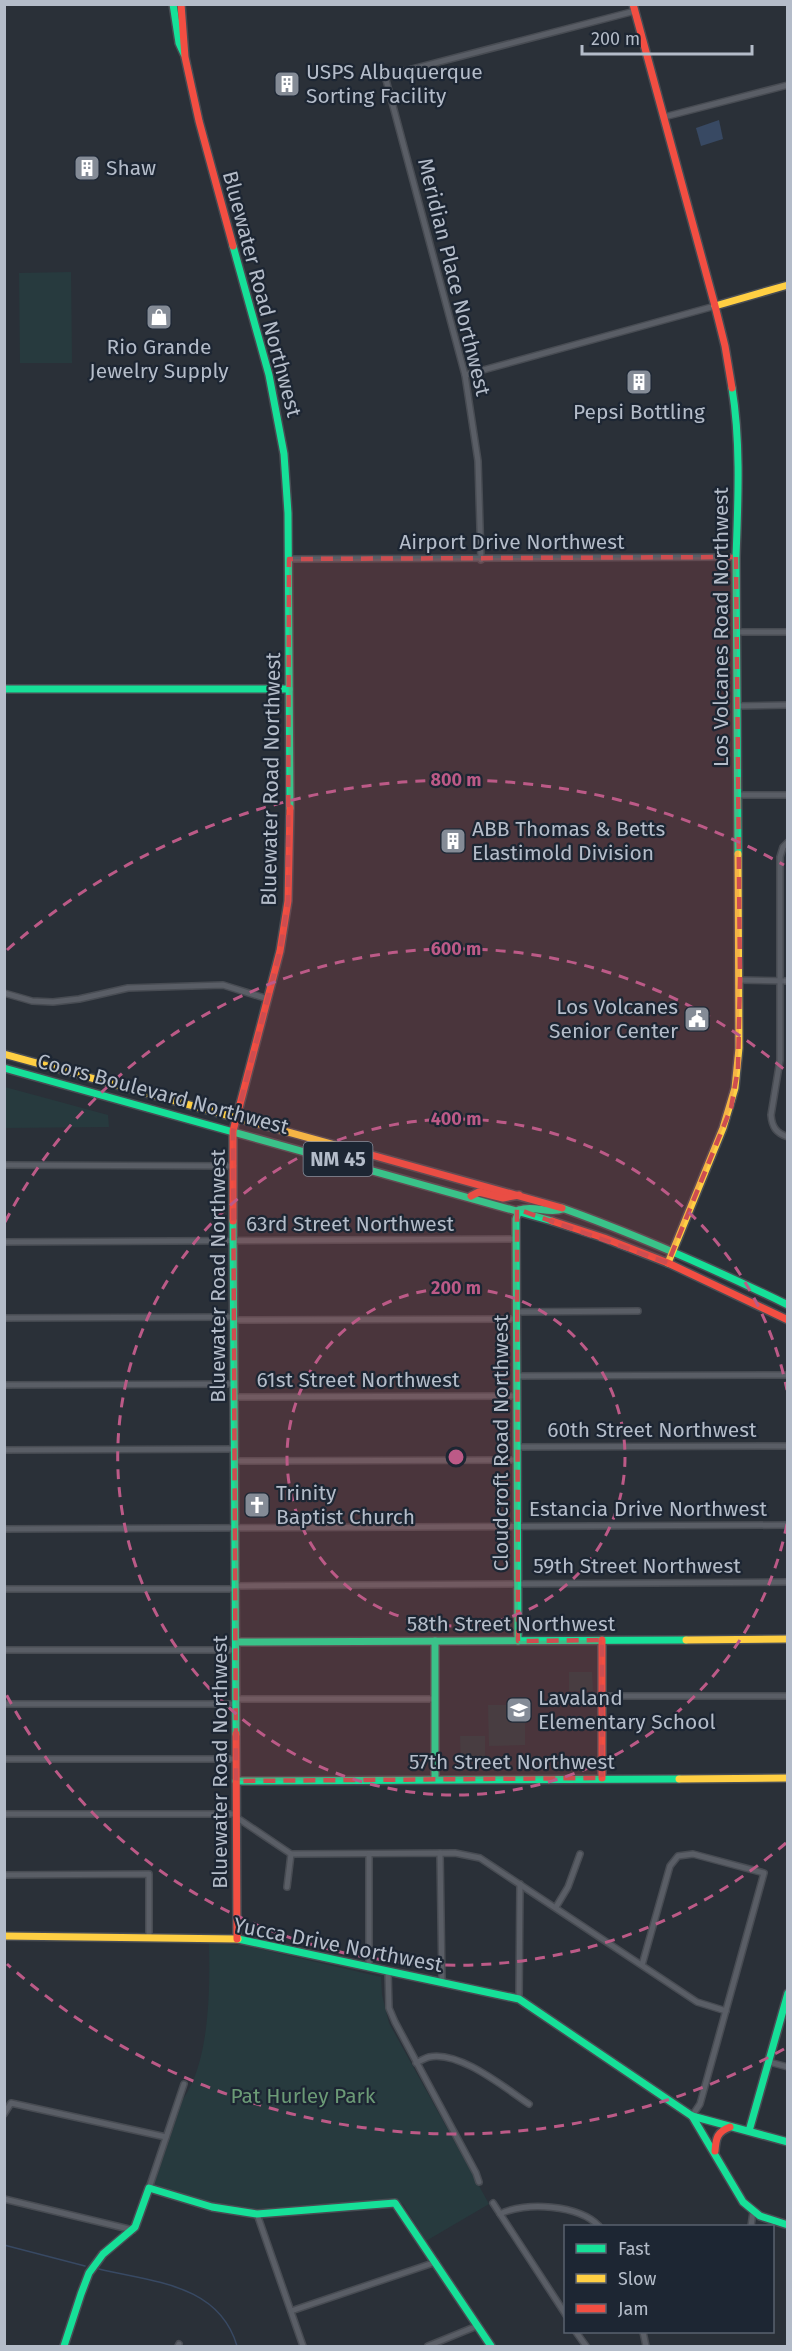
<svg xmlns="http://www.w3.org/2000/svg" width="792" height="2351" font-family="'Fira Sans',sans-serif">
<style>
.green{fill:#273a3e}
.water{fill:#384963}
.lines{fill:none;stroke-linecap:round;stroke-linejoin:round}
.stream{stroke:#384963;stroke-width:1.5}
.street-casing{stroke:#484c53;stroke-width:8}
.fast-casing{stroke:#484c53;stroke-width:10}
.slow-casing{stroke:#484c53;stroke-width:10}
.jam-casing{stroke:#484c53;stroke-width:10}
.street{stroke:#5a5e66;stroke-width:5}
.fast{stroke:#16e098;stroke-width:7}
.slow{stroke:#ffcf43;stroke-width:7}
.jam{stroke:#f24e42;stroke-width:7}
.marked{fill:#ce4d50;fill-opacity:0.2;stroke:#ce4d50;stroke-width:4.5;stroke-dasharray:12 8;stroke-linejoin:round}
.ring{fill:none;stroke:#bc5a87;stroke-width:3;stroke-dasharray:10 8}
.labels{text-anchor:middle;stroke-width:4.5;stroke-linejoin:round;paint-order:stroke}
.shield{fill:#1d2633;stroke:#878f9c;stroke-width:1.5}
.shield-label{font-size:20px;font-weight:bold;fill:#b4bcc9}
.poi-label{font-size:21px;fill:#b4bcc9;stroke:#1d2633;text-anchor:start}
.street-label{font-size:21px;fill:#b4bcc9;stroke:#1d2633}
.park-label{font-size:21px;fill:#6b9a76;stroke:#1d2633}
.centre{fill:#bc5a87;stroke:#1d2633;stroke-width:3}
.ring-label{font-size:18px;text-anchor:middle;font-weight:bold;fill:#bc5a87;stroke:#1d2633;stroke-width:4.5;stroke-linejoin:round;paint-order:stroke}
</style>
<rect width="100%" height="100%" fill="#2a3038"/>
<g class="green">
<path d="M71 272 72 363H20L19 273Z"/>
<path d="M5 1087 108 1115 109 1127 5 1128Z"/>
<path d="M569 1672H592L593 1691H569Z"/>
<path d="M488 1705H525V1745L489 1746Z"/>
<path d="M460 1736H485V1763H461Z"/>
<path d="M209 1943 242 1945 381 1977 382 1995 389 2023 489 2204 426 2241 403 2204 394 2199 245 2210 219 2207 154 2185 183 2099C210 2061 210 1989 209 1943Z"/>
</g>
<path class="water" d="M719 120 723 139 701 146 696 128Z"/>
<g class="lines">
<g class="stream">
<path d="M4 2245 85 2266"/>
<path d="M99 2269C153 2282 219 2284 237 2346"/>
</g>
<g class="street-casing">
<g id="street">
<path d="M664 117 788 85"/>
<path d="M465 375 715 306"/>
<path d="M289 559 736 557"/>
<path d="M481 560 478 461 465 375 385 76 635 11"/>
<path d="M737 632H788"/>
<path d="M737 706 788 705"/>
<path d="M739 795H788"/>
<path d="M788 842 783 847 780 857V1060L771 1115C772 1127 776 1133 788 1137"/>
<path d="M740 980 788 981"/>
<path d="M4 993 32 1001 53 1002 79 999 128 988 223 985 268 999"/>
<path d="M4 1165 234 1166"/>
<path d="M4 1242 516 1239"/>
<path d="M517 1312 638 1311"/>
<path d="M4 1318 234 1317"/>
<path d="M234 1320 517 1319"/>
<path d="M517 1376 788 1375"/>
<path d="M4 1385 234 1384"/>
<path d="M235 1397 517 1396"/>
<path d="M517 1447 788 1446"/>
<path d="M4 1450 235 1449"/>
<path d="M235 1461 517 1460"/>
<path d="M4 1529 788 1525"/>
<path d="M235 1586 788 1582"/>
<path d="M4 1589H235"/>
<path d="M4 1650H236"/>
<path d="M602 1696H788"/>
<path d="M236 1699H435"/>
<path d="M4 1704H236"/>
<path d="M4 1759H236"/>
<path d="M4 1814H236"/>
<path d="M236 1817 291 1854 455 1853 480 1858 697 2002 726 2011"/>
<path d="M440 1853 442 1982"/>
<path d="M369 1855V1967"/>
<path d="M4 1875 149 1874V1937"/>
<path d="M287 1887 291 1854"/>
<path d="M556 1907 568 1887 580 1854"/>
<path d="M642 1965 670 1866 678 1856 693 1854 764 1873 700 2104 692 2116"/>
<path d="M388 1971 389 2008 395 2022 476 2173 479 2182"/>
<path d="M519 1999 520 1884"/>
<path d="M769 2062 788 2067"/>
<path d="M416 2063C420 2061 425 2058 429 2057 459 2050 505 2088 529 2104"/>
<path d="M4 2114 11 2103 166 2137"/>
<path d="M149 2188 184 2084"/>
<path d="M4 2199 133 2230"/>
<path d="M493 2203 566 2315"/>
<path d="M257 2214 303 2346"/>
<path d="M500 2214C525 2201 579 2205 599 2226"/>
<path d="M751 2226 753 2212"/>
<path d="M291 2311 436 2262"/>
<path d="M576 2332 586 2346"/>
<path d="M643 2332 646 2346"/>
<path d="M178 2346 179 2344"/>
<path d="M428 2346 477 2326"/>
</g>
</g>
<g class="fast-casing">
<g id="fast">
<path d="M173 4 179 43 184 54"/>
<path d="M233 246 269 375 284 454 288 513 290 808"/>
<path d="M732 388C741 443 738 502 736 557L738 854"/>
<path d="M4 689H289"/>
<path d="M4 1068 552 1221"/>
<path d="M562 1208C640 1236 714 1269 788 1305"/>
<path d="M519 1210C534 1205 548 1214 563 1209"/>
<path d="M233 1221 236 1734"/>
<path d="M435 1641V1779"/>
<path d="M518 1641 516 1219 519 1210"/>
<path d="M236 1642 686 1640"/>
<path d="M236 1781 679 1779"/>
<path d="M238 1939 519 1999 692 2116 743 2202 760 2216 788 2225"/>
<path d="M692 2116 788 2142"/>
<path d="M749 2131 788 1993"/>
<path d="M64 2346 81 2294 89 2273 103 2254 135 2227 149 2188 212 2207 257 2214 395 2203 491 2346"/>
</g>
</g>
<g class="slow-casing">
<g id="slow">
<path d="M715 306 788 285"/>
<path d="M4 1054 368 1154"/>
<path d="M668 1263 723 1128 735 1088 739 1048 738 854"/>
<path d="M686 1640 788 1639"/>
<path d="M679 1779 788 1778"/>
<path d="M4 1936 238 1939"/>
</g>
</g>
<g class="jam-casing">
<g id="jam">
<path d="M181 4 185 57 199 121 233 246"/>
<path d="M633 4 715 306 725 346 732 388"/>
<path d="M368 1154 562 1208"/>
<path d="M471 1196 479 1192 503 1198 519 1195"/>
<path d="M233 1221V1131L280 951 288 901 290 808"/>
<path d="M552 1221 604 1238 668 1263 788 1320"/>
<path d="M602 1640V1778"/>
<path d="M236 1734 237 1939"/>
<path d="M715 2151C716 2138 717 2132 730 2127"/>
</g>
</g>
<use href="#street" class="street"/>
<use href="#fast" class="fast"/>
<use href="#slow" class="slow"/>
<use href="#jam" class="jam"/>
</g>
<path class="marked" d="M736 557 740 980 738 1069 731 1108 668 1263 517 1209 518 1641 602 1640V1778L236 1781 233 1131 280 951 288 901 289 559Z"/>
<g class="ring">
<circle cx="456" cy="1457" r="169"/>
<path d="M787 1524A338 338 0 1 1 787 1390"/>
<path d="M786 1843A508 508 0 0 1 5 1692M5 1222A508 508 0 0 1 786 1071"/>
<path d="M784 2049A677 677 0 0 1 7 1964M7 950A677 677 0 0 1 784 865"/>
</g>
<defs>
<g id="building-square" transform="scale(1.35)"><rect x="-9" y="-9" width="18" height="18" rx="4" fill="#848b96" stroke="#1d2633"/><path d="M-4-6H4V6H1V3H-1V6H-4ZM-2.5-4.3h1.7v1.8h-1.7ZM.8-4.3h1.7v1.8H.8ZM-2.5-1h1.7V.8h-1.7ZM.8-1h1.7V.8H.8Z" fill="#fff"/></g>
<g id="shop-square" transform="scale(1.35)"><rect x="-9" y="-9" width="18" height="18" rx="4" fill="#848b96" stroke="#1d2633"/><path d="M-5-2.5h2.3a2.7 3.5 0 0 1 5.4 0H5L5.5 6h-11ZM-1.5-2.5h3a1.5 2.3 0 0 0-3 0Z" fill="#fff"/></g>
<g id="civic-square" transform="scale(1.35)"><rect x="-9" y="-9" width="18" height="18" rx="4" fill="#848b96" stroke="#1d2633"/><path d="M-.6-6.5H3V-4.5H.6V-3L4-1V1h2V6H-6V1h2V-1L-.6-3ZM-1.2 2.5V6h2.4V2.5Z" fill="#fff"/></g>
<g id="church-square" transform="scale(1.35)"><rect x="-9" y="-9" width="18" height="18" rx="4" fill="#848b96" stroke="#1d2633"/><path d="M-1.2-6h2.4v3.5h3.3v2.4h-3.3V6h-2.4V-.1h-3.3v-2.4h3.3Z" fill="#fff"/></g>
<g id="school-square" transform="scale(1.35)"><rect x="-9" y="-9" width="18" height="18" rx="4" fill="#848b96" stroke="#1d2633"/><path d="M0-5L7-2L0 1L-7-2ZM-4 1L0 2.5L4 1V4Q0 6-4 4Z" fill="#fff"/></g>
</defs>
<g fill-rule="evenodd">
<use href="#building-square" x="287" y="84"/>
<use href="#building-square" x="87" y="168"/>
<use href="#shop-square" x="159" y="317"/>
<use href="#building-square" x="639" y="382"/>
<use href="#building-square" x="453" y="841"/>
<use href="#civic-square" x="697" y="1019"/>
<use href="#church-square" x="257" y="1505"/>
<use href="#school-square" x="519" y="1710"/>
</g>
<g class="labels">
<rect class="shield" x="303.5" y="1142" width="69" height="34" rx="4.5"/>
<g class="shield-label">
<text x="338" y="1166">NM 45</text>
</g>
<g class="poi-label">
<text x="306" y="79">USPS Albuquerque<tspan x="306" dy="24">Sorting Facility</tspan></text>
<text x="106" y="175">Shaw</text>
<text x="159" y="354" text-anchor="middle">Rio Grande<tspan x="159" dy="24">Jewelry Supply</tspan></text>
<text x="639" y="419" text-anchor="middle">Pepsi Bottling</text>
<text x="472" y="836">ABB Thomas &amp; Betts<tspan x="472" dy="24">Elastimold Division</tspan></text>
<text x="678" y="1014" text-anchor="end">Los Volcanes<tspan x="678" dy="24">Senior Center</tspan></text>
<text x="276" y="1500">Trinity<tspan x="276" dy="24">Baptist Church</tspan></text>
<text x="538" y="1705">Lavaland<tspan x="538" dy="24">Elementary School</tspan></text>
</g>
<g class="street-label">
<text transform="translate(454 277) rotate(76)" y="7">Meridian Place Northwest</text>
<text transform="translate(262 294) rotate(75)" y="7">Bluewater Road Northwest</text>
<text x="512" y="549">Airport Drive Northwest</text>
<text transform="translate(721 627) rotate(-90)" y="7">Los Volcanes Road Northwest</text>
<text transform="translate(271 779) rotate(-89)" y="7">Bluewater Road Northwest</text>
<text transform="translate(163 1094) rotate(15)" y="7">Coors Boulevard Northwest</text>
<text x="350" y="1231">63rd Street Northwest</text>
<text transform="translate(218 1276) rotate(-90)" y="7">Bluewater Road Northwest</text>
<text x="358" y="1387">61st Street Northwest</text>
<text x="652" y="1437">60th Street Northwest</text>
<text transform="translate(501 1443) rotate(-90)" y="7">Cloudcroft Road Northwest</text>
<text x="648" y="1516">Estancia Drive Northwest</text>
<text x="637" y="1573">59th Street Northwest</text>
<text x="511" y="1631">58th Street Northwest</text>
<text transform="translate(220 1762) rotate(-90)" y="7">Bluewater Road Northwest</text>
<text x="512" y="1769">57th Street Northwest</text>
<text transform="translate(338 1945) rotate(11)" y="7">Yucca Drive Northwest</text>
</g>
<g class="park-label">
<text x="303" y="2103">Pat Hurley Park</text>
</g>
</g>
<circle cx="456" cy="1457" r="9" class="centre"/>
<g class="ring-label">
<text x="456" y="786">800 m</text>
<text x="456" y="955">600 m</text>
<text x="456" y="1125">400 m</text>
<text x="456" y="1294">200 m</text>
</g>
<rect width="792" height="2351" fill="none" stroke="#b4bcc9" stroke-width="12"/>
<rect x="564" y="2225" width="210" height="108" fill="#1d2633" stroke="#59626f" stroke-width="1.5"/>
<rect x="576" y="2244" width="30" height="9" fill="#16e098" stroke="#59626f" stroke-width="1.5"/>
<text x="618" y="2255" font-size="18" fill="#b4bcc9">Fast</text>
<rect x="576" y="2274" width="30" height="9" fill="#ffcf43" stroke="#59626f" stroke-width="1.5"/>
<text x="618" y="2285" font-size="18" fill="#b4bcc9">Slow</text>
<rect x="576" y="2304" width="30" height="9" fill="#f24e42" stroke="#59626f" stroke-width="1.5"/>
<text x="618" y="2315" font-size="18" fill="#b4bcc9">Jam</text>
<path d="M582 45v9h170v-9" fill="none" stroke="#b4bcc9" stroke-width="3"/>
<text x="591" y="45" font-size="18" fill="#b4bcc9" stroke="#1d2633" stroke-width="4.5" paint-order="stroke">200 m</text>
</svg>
